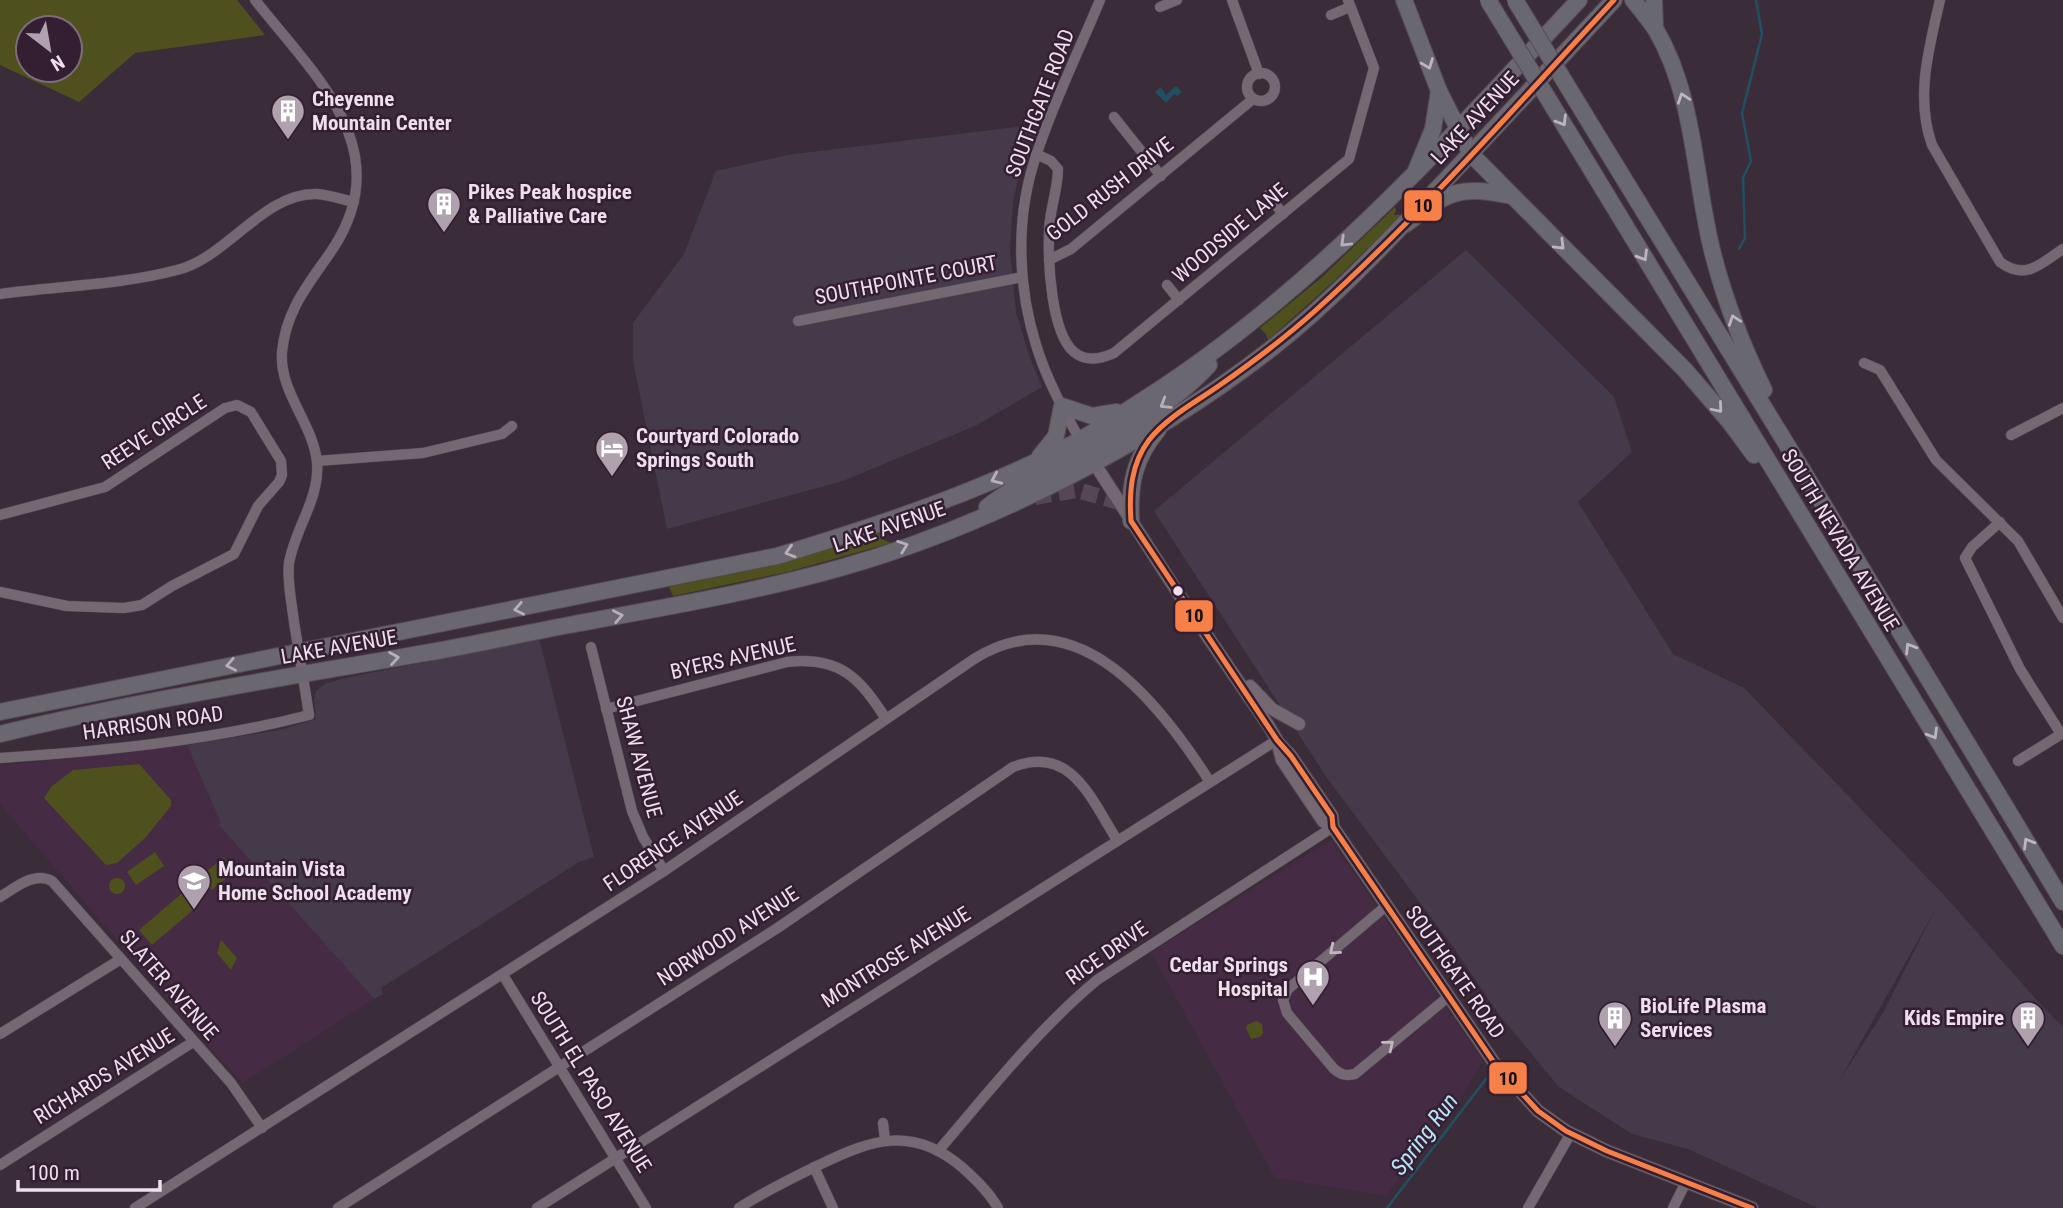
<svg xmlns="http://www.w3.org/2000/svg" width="2063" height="1208" font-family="'Roboto Condensed',sans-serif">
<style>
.commercial{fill:#443a4a;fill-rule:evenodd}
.built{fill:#452b43}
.green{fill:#4e511e;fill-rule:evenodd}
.water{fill:#215062}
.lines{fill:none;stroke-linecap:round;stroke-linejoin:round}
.stream{stroke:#215062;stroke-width:2.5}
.primary-tunnel{stroke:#554854;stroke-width:16;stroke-dasharray:16 8;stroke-linecap:butt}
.minor-casing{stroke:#564b55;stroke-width:11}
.tertiary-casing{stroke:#564b55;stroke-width:14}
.primary-casing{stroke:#564b55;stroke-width:18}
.trunk-casing{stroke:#564b55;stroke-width:18}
.minor{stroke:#746973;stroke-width:10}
.tertiary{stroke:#746973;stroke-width:12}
.primary{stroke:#6a6770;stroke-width:16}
.trunk{stroke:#696871;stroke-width:16}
.trunk-bridge-casing{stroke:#564b55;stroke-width:18;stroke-linecap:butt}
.trunk-bridge{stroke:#696871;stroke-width:16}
.bus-1-casing{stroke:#341e32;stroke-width:10}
.bus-1{stroke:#f78048;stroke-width:5}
.oneway{stroke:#bfb5c1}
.oneway2{stroke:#b9afba}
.oneway3{stroke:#c3b6c2}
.bus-dot{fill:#eedfec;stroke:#341e32;stroke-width:2.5}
.labels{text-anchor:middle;stroke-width:5;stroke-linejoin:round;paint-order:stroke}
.poi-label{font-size:21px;font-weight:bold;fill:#eedfec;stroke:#341e32;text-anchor:start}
.street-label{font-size:21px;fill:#eedfec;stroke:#341e32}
.water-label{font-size:23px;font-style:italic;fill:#b7e5f8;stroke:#341e32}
.line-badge{stroke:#341e32;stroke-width:2.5}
.pale-badge-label{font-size:19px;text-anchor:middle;font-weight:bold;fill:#111}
</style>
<rect width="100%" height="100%" fill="#3a2d39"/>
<g class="commercial">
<path d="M1040 124 1027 148 1018 179 1013 202 1010 251 1016 312 1029 355 1042 387 977 425 843 481 667 529 633 361V323L684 254 716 171 787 155Z"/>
<path d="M1466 250 1614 397 1632 452 1578 502 1673 654 1744 688 1943 894 2042 1006 2063 1027V1208H1818L1688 1149 1632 1134 1559 1087 1497 1012 1454 948 1327 778 1154 511ZM1936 908 1883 1013 1839 1081Z"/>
<path d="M539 638 594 857 579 862 381 988 383 994 374 999 218 825 187 745 280 730 316 719 314 700 316 691 325 684 341 679Z"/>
</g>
<g class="built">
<path d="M187 745 221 823 219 825 374 999 243 1083 217 1056 0 804V766Z"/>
<path d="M1326 843H1331L1337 849 1483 1061 1459 1101 1386 1196 1275 1178 1151 952Z"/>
</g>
<g class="green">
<path d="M0 0H237L265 35 135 53 79 102 0 65ZM28 28H70V70H28Z"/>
<path d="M1395 207 1396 211 1394 215H1402L1334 281 1268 340 1266 334 1260 328 1321 278Z"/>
<path d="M887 531 882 539 891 543 787 572 673 596 669 587 775 564Z"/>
<path d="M139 764 171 800V806L145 838 117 863 106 865 44 798 51 787 73 770Z"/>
<path d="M155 852 164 866 136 885 127 872Z"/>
<path d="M224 857 235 871 212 890 200 877Z"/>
<circle cx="117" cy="886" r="8"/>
<path d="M187 889 200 904 152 945 139 930Z"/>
<path d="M221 940 237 958 231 970 217 953Z"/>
<path d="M1256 1021 1262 1024 1263 1033 1260 1037 1251 1039 1246 1028 1247 1025Z"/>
</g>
<path class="water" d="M1176 86 1182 92 1177 96 1174 94 1166 103 1155 92 1161 87 1166 95Z"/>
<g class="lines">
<g class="stream">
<path d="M1739 249 1745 238 1743 178 1751 161 1742 113 1762 34 1756 0"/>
<path d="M1387 1208 1486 1079"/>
</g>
<path class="primary-tunnel" d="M1035 497 1077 490 1119 502"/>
<g class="minor-casing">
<g id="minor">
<path d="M1232 0 1259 74"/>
<path d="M1940 0C1929 48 1915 97 1932 145L2000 262C2026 281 2040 264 2063 249"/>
<path d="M1160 7 1177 0"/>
<path d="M1331 15 1350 7"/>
<circle cx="1261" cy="87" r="14"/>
<path d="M1114 117 1161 176"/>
<path d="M1036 154 1051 161 1058 169C1058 190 1049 211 1049 233 1048 262 1051 333 1074 352 1086 362 1101 359 1114 353L1349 159 1374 68 1348 0"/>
<path d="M1268 195 1283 214"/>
<path d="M1049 260 1071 249 1253 99"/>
<path d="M1167 285 1179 300"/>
<path d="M0 294C58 286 120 285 177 270 227 258 264 192 317 194 329 195 341 199 354 202"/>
<path d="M798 321 1022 277"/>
<path d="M1864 363 1880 370 1936 460 2018 541 2063 618"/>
<path d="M2011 435 2063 408"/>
<path d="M1080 440C1064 411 1047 380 1037 348 1017 286 1015 215 1037 153 1054 101 1079 51 1100 0"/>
<path d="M317 461 423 453 502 434 512 426"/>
<path d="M0 515 105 487 225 408 237 405 251 412 281 461 282 475 279 482 258 506 234 554 172 586 142 605 124 608 67 606 0 592"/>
<path d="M2000 522 1972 547 1965 558 2020 669 2061 734"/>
<path d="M591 647 632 811 643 837 664 871"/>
<path d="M606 709 787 662C840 656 860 678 886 719"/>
<path d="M0 758C104 751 208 741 309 715 304 681 298 649 293 615 291 598 287 580 289 563 295 528 320 499 317 462 313 423 279 392 282 352 286 310 308 285 330 253 401 151 315 76 255 0"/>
<path d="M2018 761 2063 733"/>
<path d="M0 897C15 888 34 871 52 881L231 1083 262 1128"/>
<path d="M1386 906 1288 989 1283 1000 1287 1013 1334 1069C1341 1075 1346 1076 1355 1074L1448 997"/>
<path d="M503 975 646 1208"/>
<path d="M0 1034 121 959"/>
<path d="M883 1123 885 1140"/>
<path d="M938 1151C989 1092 1037 1030 1097 980L1333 827"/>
<path d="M0 1165 193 1042"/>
<path d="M814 1167 833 1208"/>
<path d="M135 1208 664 871 974 659C1077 594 1161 705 1210 782"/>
<path d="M338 1208 779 927 1013 767C1071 744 1091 799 1117 840"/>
<path d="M537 1208 1277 740"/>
<path d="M739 1208C765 1191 792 1178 819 1165 872 1139 913 1125 963 1168 976 1180 989 1192 998 1208"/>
<path d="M1528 1208 1571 1133"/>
<path d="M1673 1208 1686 1182"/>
</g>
</g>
<g class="tertiary-casing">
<g id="tertiary">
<path d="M1089 455 1180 596 1268 725 1277 740 1282 760 1323 821 1333 827 1495 1064 1538 1111 1566 1131 1607 1151 1752 1208"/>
<path d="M1250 686 1272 709 1299 724"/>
<path d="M1279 743 1291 756 1332 816 1333 827"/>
</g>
</g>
<g class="primary-casing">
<g id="primary">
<path d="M1040 456 1056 436 1062 406 1092 416 1117 412"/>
<path d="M987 507C1010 489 1036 477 1062 464 1112 438 1171 407 1209 365"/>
<path d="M1131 521C1129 485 1134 458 1158 430"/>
<path d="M0 712 777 556C880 525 982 491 1078 441 1099 429 1120 415 1140 402 1310 295 1443 145 1579 0"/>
<path d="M0 734C140 700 283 678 425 653 473 645 521 634 569 625 660 608 751 593 840 568 989 526 1150 443 1272 348 1333 300 1385 244 1438 188 1497 126 1555 63 1614 0"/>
</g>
</g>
<g class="trunk-casing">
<g id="trunk">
<path d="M1404 0 1439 91 1471 154 1685 370 1729 421 1754 455"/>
<path d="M1633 0C1641 10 1649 19 1656 30 1695 97 1694 177 1712 250 1724 299 1742 345 1764 390"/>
<path d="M1654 0 1655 27"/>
<path d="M1602 143 1803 471 2063 902"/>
<path d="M1583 156 2063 946"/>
<path d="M1415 173 1433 129 1439 91"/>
<path d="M1406 224C1449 191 1458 185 1512 196"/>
</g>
</g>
<use href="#minor" class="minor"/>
<use href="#tertiary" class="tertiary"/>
<use href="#primary" class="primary"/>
<use href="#trunk" class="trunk"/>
<g class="trunk-bridge-casing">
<g id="trunk-bridge">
<path d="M1488 0 1583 156"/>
<path d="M1515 0 1602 143"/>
</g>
</g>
<use href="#trunk-bridge" class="trunk-bridge"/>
<g class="bus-1-casing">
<path id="bus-1" d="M1614 0C1517 105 1422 214 1316 310 1286 337 1253 362 1220 385 1196 402 1167 417 1149 440 1131 464 1129 492 1131 521L1277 740 1291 756 1332 816 1333 827 1495 1064 1538 1111 1566 1131 1607 1151 1752 1208"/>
</g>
<use href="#bus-1" class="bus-1"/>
</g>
<defs><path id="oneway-chevron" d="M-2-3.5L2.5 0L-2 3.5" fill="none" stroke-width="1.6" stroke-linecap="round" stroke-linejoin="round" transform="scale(1.75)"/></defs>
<g class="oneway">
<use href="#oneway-chevron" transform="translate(1428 64) rotate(69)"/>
<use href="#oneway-chevron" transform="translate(1683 98) rotate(-108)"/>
<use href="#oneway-chevron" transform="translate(1562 121) rotate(59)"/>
<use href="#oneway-chevron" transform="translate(1560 245) rotate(45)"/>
<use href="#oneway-chevron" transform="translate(1643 256) rotate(59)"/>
<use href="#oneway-chevron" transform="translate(1734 320) rotate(-109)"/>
<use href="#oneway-chevron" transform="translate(1718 408) rotate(50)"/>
<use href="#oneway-chevron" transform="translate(1910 648) rotate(-121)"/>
<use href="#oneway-chevron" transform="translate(1933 734) rotate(59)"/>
<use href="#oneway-chevron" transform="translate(2028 843) rotate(-121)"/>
</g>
<g class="oneway2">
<use href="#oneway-chevron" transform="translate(1345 242) rotate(136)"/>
<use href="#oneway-chevron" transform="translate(1165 404) rotate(148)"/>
<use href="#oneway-chevron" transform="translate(996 479) rotate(156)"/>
<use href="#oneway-chevron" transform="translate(903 546) rotate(-20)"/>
<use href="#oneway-chevron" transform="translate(790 552) rotate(163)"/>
<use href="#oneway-chevron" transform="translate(519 609) rotate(169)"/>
<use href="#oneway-chevron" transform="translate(618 616) rotate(-11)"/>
<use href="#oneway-chevron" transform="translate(394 658) rotate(-9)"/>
<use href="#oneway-chevron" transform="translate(231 665) rotate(169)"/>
</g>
<g class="oneway3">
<use href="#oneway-chevron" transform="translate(1334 950) rotate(140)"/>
<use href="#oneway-chevron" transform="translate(1389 1045) rotate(-39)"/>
</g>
<defs>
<g id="building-pin" transform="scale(1.75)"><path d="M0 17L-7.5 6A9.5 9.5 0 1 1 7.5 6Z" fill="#afa1ad" stroke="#341e32"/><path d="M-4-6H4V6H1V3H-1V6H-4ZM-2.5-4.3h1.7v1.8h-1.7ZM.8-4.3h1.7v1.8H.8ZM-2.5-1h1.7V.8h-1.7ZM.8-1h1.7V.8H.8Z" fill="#fff"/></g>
<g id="hotel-pin" transform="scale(1.75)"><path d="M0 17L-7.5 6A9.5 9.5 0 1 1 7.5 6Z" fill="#afa1ad" stroke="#341e32"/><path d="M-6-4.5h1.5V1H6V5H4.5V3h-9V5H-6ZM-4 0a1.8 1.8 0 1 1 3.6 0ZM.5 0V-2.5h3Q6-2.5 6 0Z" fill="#fff"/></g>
<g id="school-pin" transform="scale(1.75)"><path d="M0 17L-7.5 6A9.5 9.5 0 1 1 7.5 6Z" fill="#afa1ad" stroke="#341e32"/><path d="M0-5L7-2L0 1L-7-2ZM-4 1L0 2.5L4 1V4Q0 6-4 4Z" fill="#fff"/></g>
<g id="hospital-pin" transform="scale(1.75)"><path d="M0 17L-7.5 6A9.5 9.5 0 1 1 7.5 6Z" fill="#afa1ad" stroke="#341e32"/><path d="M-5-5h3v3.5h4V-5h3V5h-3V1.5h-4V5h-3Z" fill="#fff"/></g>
</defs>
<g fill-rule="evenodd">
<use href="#building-pin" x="288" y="111"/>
<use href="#building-pin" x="444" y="204"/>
<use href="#hotel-pin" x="612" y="448"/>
<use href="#school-pin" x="194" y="881"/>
<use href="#hospital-pin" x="1313" y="977"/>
<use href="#building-pin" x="1615" y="1018"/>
<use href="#building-pin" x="2028" y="1018"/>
</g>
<circle class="bus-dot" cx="1178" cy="591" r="6"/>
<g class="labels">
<g class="poi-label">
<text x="312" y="106">Cheyenne<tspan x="312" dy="24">Mountain Center</tspan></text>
<text x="468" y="199">Pikes Peak hospice<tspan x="468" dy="24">&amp; Palliative Care</tspan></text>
<text x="636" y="443">Courtyard Colorado<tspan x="636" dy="24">Springs South</tspan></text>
<text x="218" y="876">Mountain Vista<tspan x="218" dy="24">Home School Academy</tspan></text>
<text x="1288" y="972" text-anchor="end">Cedar Springs<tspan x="1288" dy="24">Hospital</tspan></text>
<text x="1640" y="1013">BioLife Plasma<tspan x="1640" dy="24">Services</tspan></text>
<text x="2004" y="1025" text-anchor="end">Kids Empire</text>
</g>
<g class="street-label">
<text transform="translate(1040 103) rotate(-69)" y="7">SOUTHGATE ROAD</text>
<text transform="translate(1475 118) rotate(-47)" y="7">LAKE AVENUE</text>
<text transform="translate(1110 189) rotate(-38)" y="7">GOLD RUSH DRIVE</text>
<text transform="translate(1230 233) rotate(-40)" y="7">WOODSIDE LANE</text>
<text transform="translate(906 280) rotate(-11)" y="7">SOUTHPOINTE COURT</text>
<text transform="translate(154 432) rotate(-33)" y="7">REEVE CIRCLE</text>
<text transform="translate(889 527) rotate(-19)" y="7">LAKE AVENUE</text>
<text transform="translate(1840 540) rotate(59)" y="7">SOUTH NEVADA AVENUE</text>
<text transform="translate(339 647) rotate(-10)" y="7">LAKE AVENUE</text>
<text transform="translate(733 658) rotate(-13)" y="7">BYERS AVENUE</text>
<text transform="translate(153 723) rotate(-8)" y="7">HARRISON ROAD</text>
<text transform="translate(639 757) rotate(75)" y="7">SHAW AVENUE</text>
<text transform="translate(673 841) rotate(-34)" y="7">FLORENCE AVENUE</text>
<text transform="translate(728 936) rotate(-33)" y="7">NORWOOD AVENUE</text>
<text transform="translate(1107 953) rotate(-35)" y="7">RICE DRIVE</text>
<text transform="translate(896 957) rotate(-32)" y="7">MONTROSE AVENUE</text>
<text transform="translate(1455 972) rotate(55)" y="7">SOUTHGATE ROAD</text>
<text transform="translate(169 985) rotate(49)" y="7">SLATER AVENUE</text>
<text transform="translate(104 1076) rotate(-32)" y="7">RICHARDS AVENUE</text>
<text transform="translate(591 1082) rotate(58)" y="7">SOUTH EL PASO AVENUE</text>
</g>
<g class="water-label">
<text transform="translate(1424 1134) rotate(-53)" y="8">Spring Run</text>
</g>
</g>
<g class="line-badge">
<rect x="1403" y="189" width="40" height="33" rx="7" fill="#f78048"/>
<rect x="1174" y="599" width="40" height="34" rx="7" fill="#f78048"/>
<rect x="1488" y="1061" width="40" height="34" rx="7" fill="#f78048"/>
</g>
<g class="pale-badge-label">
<text x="1423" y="212">10</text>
<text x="1194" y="622">10</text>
<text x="1508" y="1085">10</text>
</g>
<g transform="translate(49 49) rotate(149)"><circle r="33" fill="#341e32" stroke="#7e6b7c" stroke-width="2"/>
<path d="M0-5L12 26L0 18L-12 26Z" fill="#afa1ad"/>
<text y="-10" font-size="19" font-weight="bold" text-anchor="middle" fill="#eedfec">N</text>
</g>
<path d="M18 1180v10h142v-10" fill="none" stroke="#eedfec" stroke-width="3.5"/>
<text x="28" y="1180" font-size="21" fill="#eedfec" stroke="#341e32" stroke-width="5" paint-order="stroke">100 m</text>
</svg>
